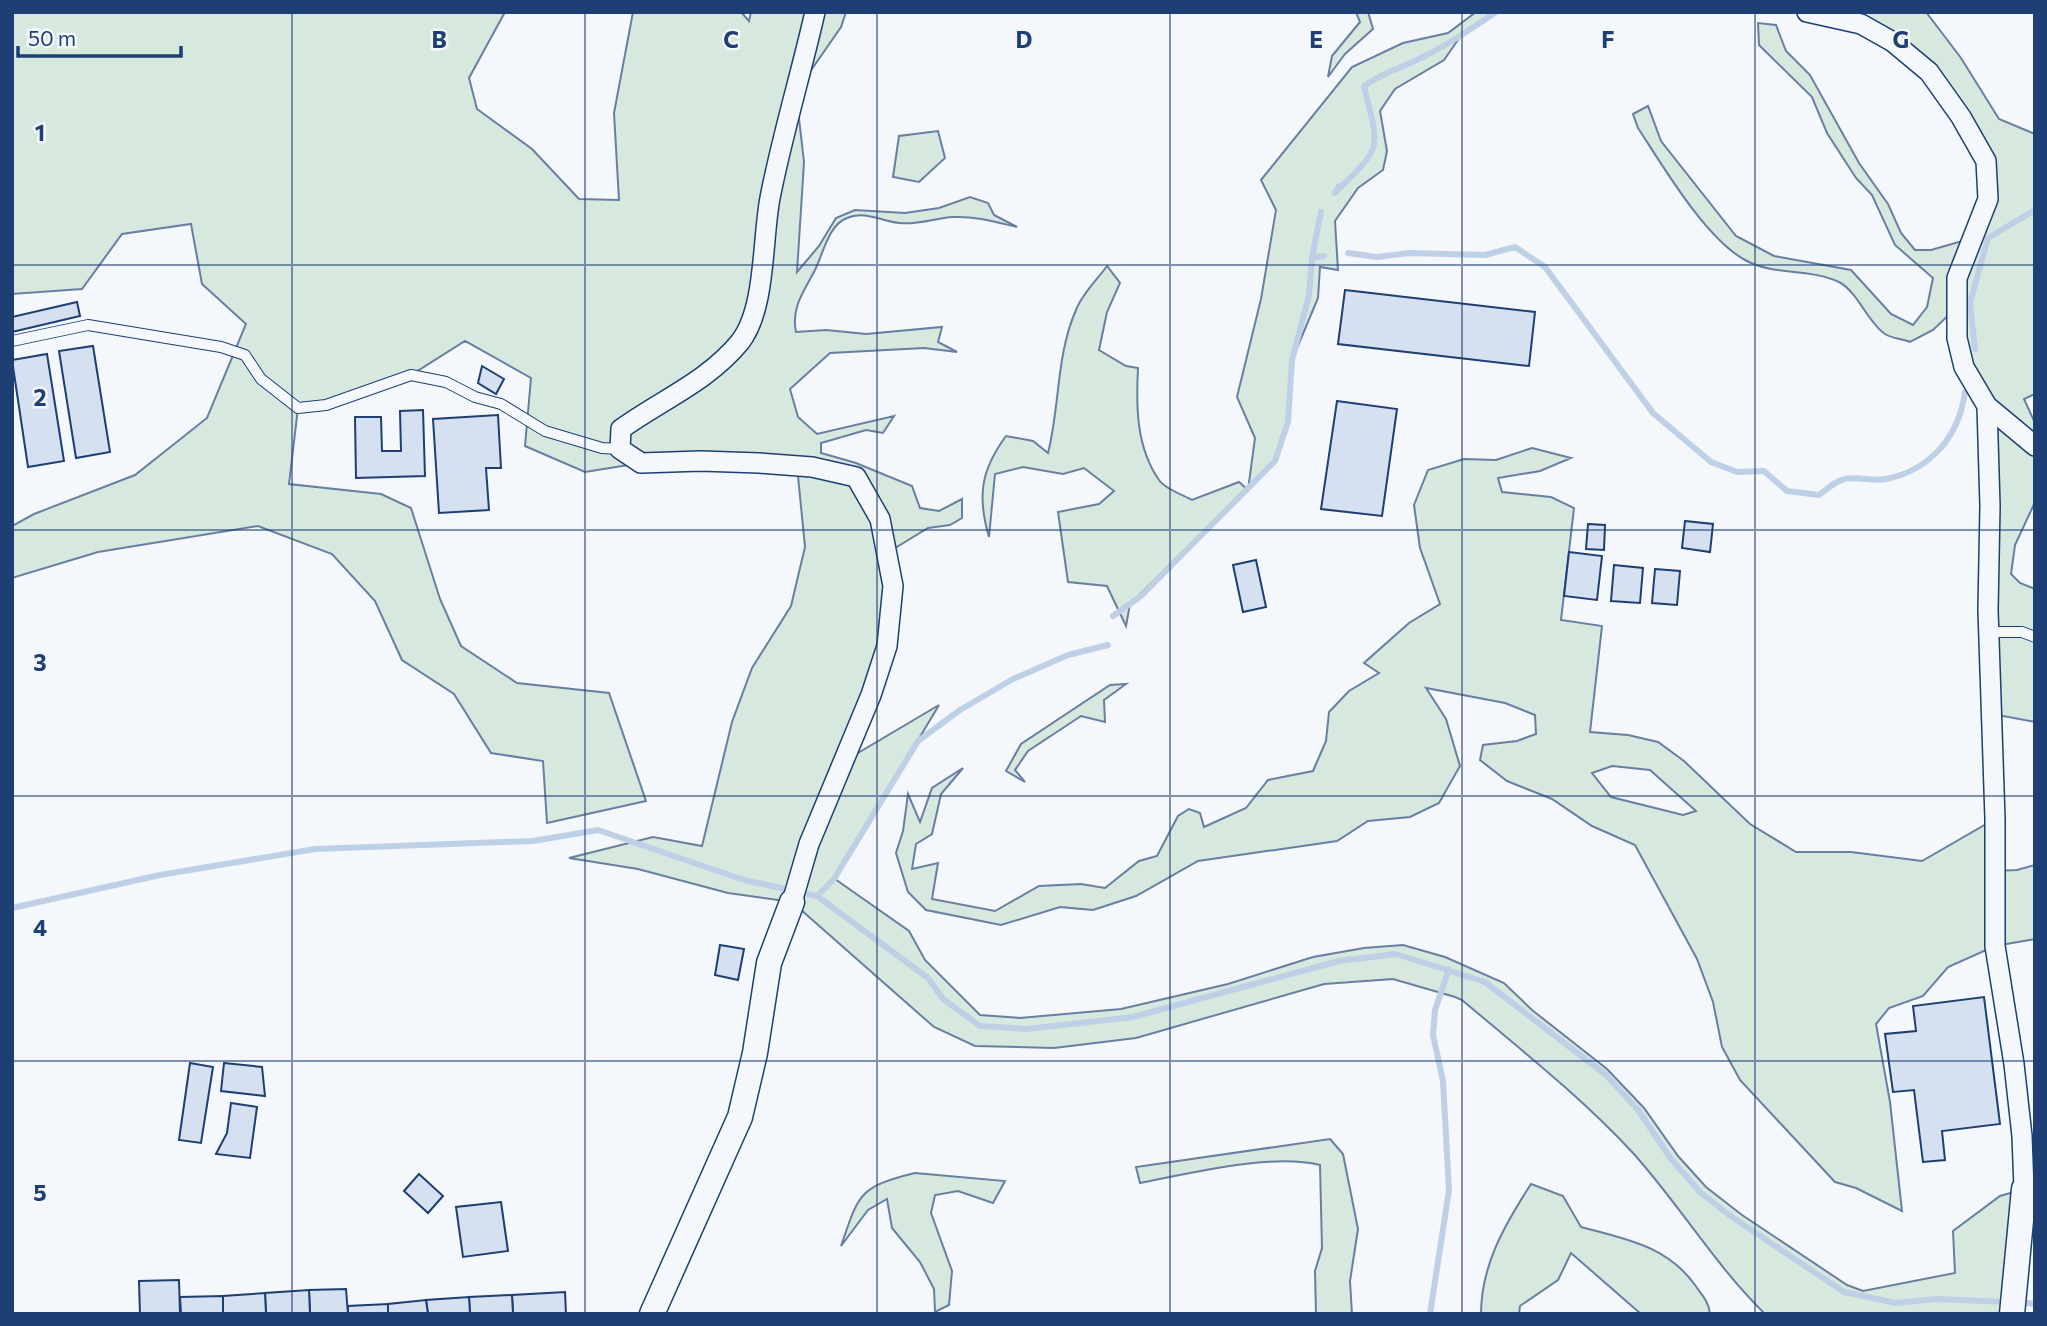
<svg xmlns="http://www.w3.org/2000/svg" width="2047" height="1326" font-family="Commissioner,sans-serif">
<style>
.green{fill:#d7e8df;stroke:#687fa3;stroke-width:2;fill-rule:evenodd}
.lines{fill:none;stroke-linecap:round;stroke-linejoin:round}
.stream{stroke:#bed0e5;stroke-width:6}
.building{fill:#d5e0f0;stroke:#1d3f73;stroke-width:2}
.service-casing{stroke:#1d3f73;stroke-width:12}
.minor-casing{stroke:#1d3f73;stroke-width:22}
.tertiary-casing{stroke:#1d3f73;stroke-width:27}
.service{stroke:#f4f7fb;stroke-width:10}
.minor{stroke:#f4f7fb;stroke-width:19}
.tertiary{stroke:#f4f7fb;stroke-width:24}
.grid{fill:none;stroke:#1d3f73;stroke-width:2;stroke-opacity:0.55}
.grid-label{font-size:23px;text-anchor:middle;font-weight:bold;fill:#1d3f73;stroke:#f4f7fb;stroke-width:5;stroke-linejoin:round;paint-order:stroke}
</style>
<rect width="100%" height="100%" fill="#f4f7fb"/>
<g class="green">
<path d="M12 12H505L469 78 477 109 532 149 579 199 619 200 614 113 633 12H741L749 21 751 12H846L841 27 796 92 804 162 797 272 819 246 836 218 855 210 905 213 939 208 970 197 988 203 994 215 1017 227C996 222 976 216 953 217 935 218 918 225 900 223 883 222 865 210 847 218 828 225 823 255 814 272 803 292 791 309 796 332L826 330 866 334 942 327 938 342 957 352 924 348 830 353 790 389 798 417 817 434 894 416 883 433 866 430 821 443V453L856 463 912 486 920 508 939 511 962 499V518L950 525 928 528 887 553V646L841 763 939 705 835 879 909 931 925 960 980 1015 1020 1018 1121 1009 1228 984 1313 957 1364 948 1403 945 1445 957 1504 983 1532 1010 1607 1069 1644 1108 1678 1156 1706 1187 1742 1215 1847 1285 1863 1291 1955 1273 1953 1231 2000 1196 2024 1189 2012 1314H1765C1715 1265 1679 1204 1633 1153 1581 1097 1520 1049 1462 1000L1455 997 1393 979 1324 984 1136 1038 1054 1048 975 1046 934 1027 792 902 728 893 638 869 569 858 653 837 702 846 732 722 752 668 791 606 805 547 797 466 641 463 585 472 525 446 531 378 465 341 411 375 367 392 298 408 289 484 381 494 411 508 440 599 461 646 517 683 609 693 646 801 547 823 543 761 491 753 454 694 402 660 375 601 332 554 258 526 98 552 12 578V526L34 514 135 475 207 418 246 324 202 284 191 224 122 234 82 289 12 294Z"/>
<path d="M1356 12H1368L1373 29 1345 54 1328 77 1332 56 1360 22Z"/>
<path d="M1476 12H1496L1460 37 1444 60 1395 89 1380 111 1387 151 1383 170 1358 188 1335 221 1338 270 1320 267 1318 298 1292 360 1288 422 1275 461 1130 604 1126 626 1107 586 1068 582 1058 512 1099 504 1114 491 1084 468 1063 474 1023 467 995 474 989 537C977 496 981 470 1006 436L1033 441 1048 453C1060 406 1056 355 1076 310 1082 294 1097 280 1107 266L1120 283 1107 312 1099 350 1126 366 1138 368C1136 406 1136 447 1159 480 1165 489 1183 495 1192 500L1239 482 1248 490 1255 438 1237 397 1261 299 1276 210 1261 180 1352 67 1403 43 1448 33Z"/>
<path d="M1807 12H1926L1961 58 1999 119 2035 134V394L2024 399 2035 423V502L2015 545 2011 574 2020 583 2035 589V722L1992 714 1987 406 1964 367 1957 307 1933 330 1910 342C1902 339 1891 338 1885 334 1868 323 1858 292 1839 282 1809 268 1774 276 1745 260 1705 238 1663 166 1638 128L1633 114 1648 106 1661 141 1736 236 1774 256 1851 270 1891 314 1913 325 1927 307 1933 278 1895 245 1872 195 1856 178 1827 133 1812 97 1759 45 1758 23 1776 25 1786 51 1810 75 1859 163 1888 204 1901 233 1915 250H1931L1973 238 1988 199 1961 117 1893 42Z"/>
<path d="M938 131 945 158 919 182 893 177 899 136Z"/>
<path d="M1532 448 1571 458 1540 471 1498 478 1502 492 1551 497 1574 508 1561 620 1602 626 1590 732 1628 735 1658 742 1684 761 1750 824 1796 852H1851L1922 861 1995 819V871L2017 870 2035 865V939L1995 946 1948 967 1923 996 1889 1008 1876 1024 1890 1102 1902 1211 1856 1188 1835 1182 1740 1080 1722 1047 1713 1002 1697 959 1635 845 1592 826 1552 799 1507 781 1480 760 1483 745 1517 741 1536 734 1535 715 1505 703 1426 688 1446 719 1460 766 1439 803 1410 817 1368 821 1337 841 1198 861 1136 896 1093 910 1060 907 1001 925 926 910 908 892 896 853 903 831 908 794 920 822 932 788 963 768 941 794 932 834 916 844 912 869 938 863 932 899 995 911 1039 886 1081 884 1105 888 1139 861 1157 856 1178 816 1189 809 1200 813 1204 827 1246 808 1268 780 1313 771 1326 741 1329 712 1349 691 1379 673 1364 663 1409 623 1440 604 1420 548 1414 505 1428 470 1464 459 1496 460ZM1612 766 1650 770 1696 811 1683 815 1611 797 1592 773Z"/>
<path d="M1126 684 1104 700 1105 722 1081 716 1028 751 1015 770 1025 782 1006 771 1021 744 1110 685Z"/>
<path d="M1330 1139 1343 1154 1358 1229 1350 1281 1352 1314H1316L1315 1271 1322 1248 1320 1165C1271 1153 1190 1173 1140 1183L1136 1167Z"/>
<path d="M915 1173 1005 1181 993 1203 958 1191 935 1195 931 1213 952 1271 949 1305 935 1312 934 1289 920 1262 892 1228 887 1199 868 1210 841 1246C859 1194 858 1187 915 1173Z"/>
<path d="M1531 1184 1563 1196 1581 1227C1626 1239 1667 1246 1695 1285 1702 1295 1709 1302 1710 1314H1641L1571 1253 1558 1280 1520 1306 1519 1314H1481C1481 1265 1505 1224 1531 1184Z"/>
</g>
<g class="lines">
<g class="stream">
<path d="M1339 186 1335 193C1383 145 1380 152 1364 86 1385 72 1398 69 1419 59 1446 46 1471 29 1496 12"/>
<path d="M1348 253 1377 257 1409 253 1485 255 1515 247 1545 267 1653 413 1711 462 1737 472 1764 471 1787 491 1819 495C1825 491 1834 482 1842 480 1855 475 1872 482 1886 479 1931 470 1959 436 1965 392"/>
<path d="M1312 258 1324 256"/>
<path d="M1975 349 1970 303 1988 238 2035 210"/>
<path d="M1113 616 1141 596 1275 461 1288 422 1292 360 1309 295 1312 258 1321 212"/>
<path d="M817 896 834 879 918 741 960 710 1013 679 1068 655 1108 645"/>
<path d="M12 908 160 875 315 849 533 841 598 830 744 880 817 896 928 978 943 999 980 1026 1027 1029 1133 1017 1339 961 1396 954 1485 982 1606 1075 1638 1110 1671 1159 1700 1192 1729 1215 1844 1292 1896 1303 1937 1299 2007 1302"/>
<path d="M2018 1302 2035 1304"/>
<path d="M1430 1314 1449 1190 1443 1081 1433 1035 1435 1010 1449 969"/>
</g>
</g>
<g class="building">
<path d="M1345 290 1535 312 1529 366 1338 344Z"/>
<path d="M77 302 80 316 12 332V317Z"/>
<path d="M93 346 110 452 76 458 59 351Z"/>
<path d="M47 354 64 461 28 467 12 360Z"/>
<path d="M482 366 504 379 496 394 478 383Z"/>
<path d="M1337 401 1397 409 1382 516 1321 509Z"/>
<path d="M423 410 425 476 356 478 355 417H381L382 451H401L400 411Z"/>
<path d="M498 415 501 468H486L489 510 439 513 433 419Z"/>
<path d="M1685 521 1713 524 1710 552 1682 548Z"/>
<path d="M1588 524 1605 525 1604 550 1586 549Z"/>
<path d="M1569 552 1602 556 1597 600 1564 596Z"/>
<path d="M1256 560 1266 607 1243 612 1233 565Z"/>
<path d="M1614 565 1643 568 1640 603 1611 601Z"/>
<path d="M1655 569 1680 571 1677 605 1652 603Z"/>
<path d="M720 945 744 949 738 980 715 975Z"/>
<path d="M1984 997 2000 1124 1942 1131 1945 1160 1923 1162 1914 1090 1893 1092 1885 1034 1916 1031 1913 1006Z"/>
<path d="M190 1063 213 1067 201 1143 179 1140Z"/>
<path d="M224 1063 262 1067 265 1096 221 1091Z"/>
<path d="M231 1103 257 1107 250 1158 216 1154 227 1133Z"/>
<path d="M419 1174 443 1196 428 1213 404 1191Z"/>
<path d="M501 1202 508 1251 463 1257 456 1207Z"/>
<path d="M179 1280 180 1314H140L139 1281Z"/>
<path d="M346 1289 348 1314H310L309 1290Z"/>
<path d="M309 1290 310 1314H266L265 1293Z"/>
<path d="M565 1292 566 1314H513L512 1295Z"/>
<path d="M265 1293 266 1314H223V1296Z"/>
<path d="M512 1295 513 1314H470L469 1297Z"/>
<path d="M223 1296V1314H181L180 1297Z"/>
<path d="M469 1297 470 1314H428L426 1300Z"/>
<path d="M426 1300 428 1314H388V1304Z"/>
<path d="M388 1304V1314H348V1306Z"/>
</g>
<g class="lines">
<g class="service-casing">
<g id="service">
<path d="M12 341 88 325 221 347 245 355 261 379 298 408 326 405 411 375 446 382 475 397 501 404 545 431 602 448 620 449"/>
<path d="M1988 632H2022L2035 637"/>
</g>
</g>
<g class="minor-casing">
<g id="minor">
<path d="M1807 12 1861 24 1893 42 1929 72 1961 117 1986 161 1988 199 1957 278V338L1964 367 1987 406 2035 446"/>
<path d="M1987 406 1990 506 1988 610 1995 819V946L2014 1064 2022 1136 2024 1189 2034 1185"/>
<path d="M792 902 809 844 871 695 887 646 893 586 880 519 856 477 812 467 759 463 701 461 641 463 620 449 621 429C661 400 707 382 740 342 766 309 762 240 770 198 782 136 801 74 815 12"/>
</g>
</g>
<g class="tertiary-casing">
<g id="tertiary">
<path d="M652 1314 740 1117 755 1053 769 963 792 902"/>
<path d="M2012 1314 2024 1189"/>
</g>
</g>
<use href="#service" class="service"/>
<use href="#minor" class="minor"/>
<use href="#tertiary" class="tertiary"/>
</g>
<path class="grid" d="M292 12V1314M585 12V1314M877 12V1314M1170 12V1314M1462 12V1314M1755 12V1314M12 265H2035M12 530H2035M12 796H2035M12 1061H2035"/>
<g class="grid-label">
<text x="439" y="48">B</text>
<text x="731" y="48">C</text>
<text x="1024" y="48">D</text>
<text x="1316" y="48">E</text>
<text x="1608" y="48">F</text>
<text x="1901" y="48">G</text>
<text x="40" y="141">1</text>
<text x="40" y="406">2</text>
<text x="40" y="671">3</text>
<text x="40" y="936">4</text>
<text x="40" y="1201">5</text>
</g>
<rect width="2047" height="1326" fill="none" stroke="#1d3f73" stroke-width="28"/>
<path d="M18 46v10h163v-10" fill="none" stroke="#1d3f73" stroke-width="3.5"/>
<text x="28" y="46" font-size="21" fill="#1d3f73" stroke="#f4f7fb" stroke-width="5" paint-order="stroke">50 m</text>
</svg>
